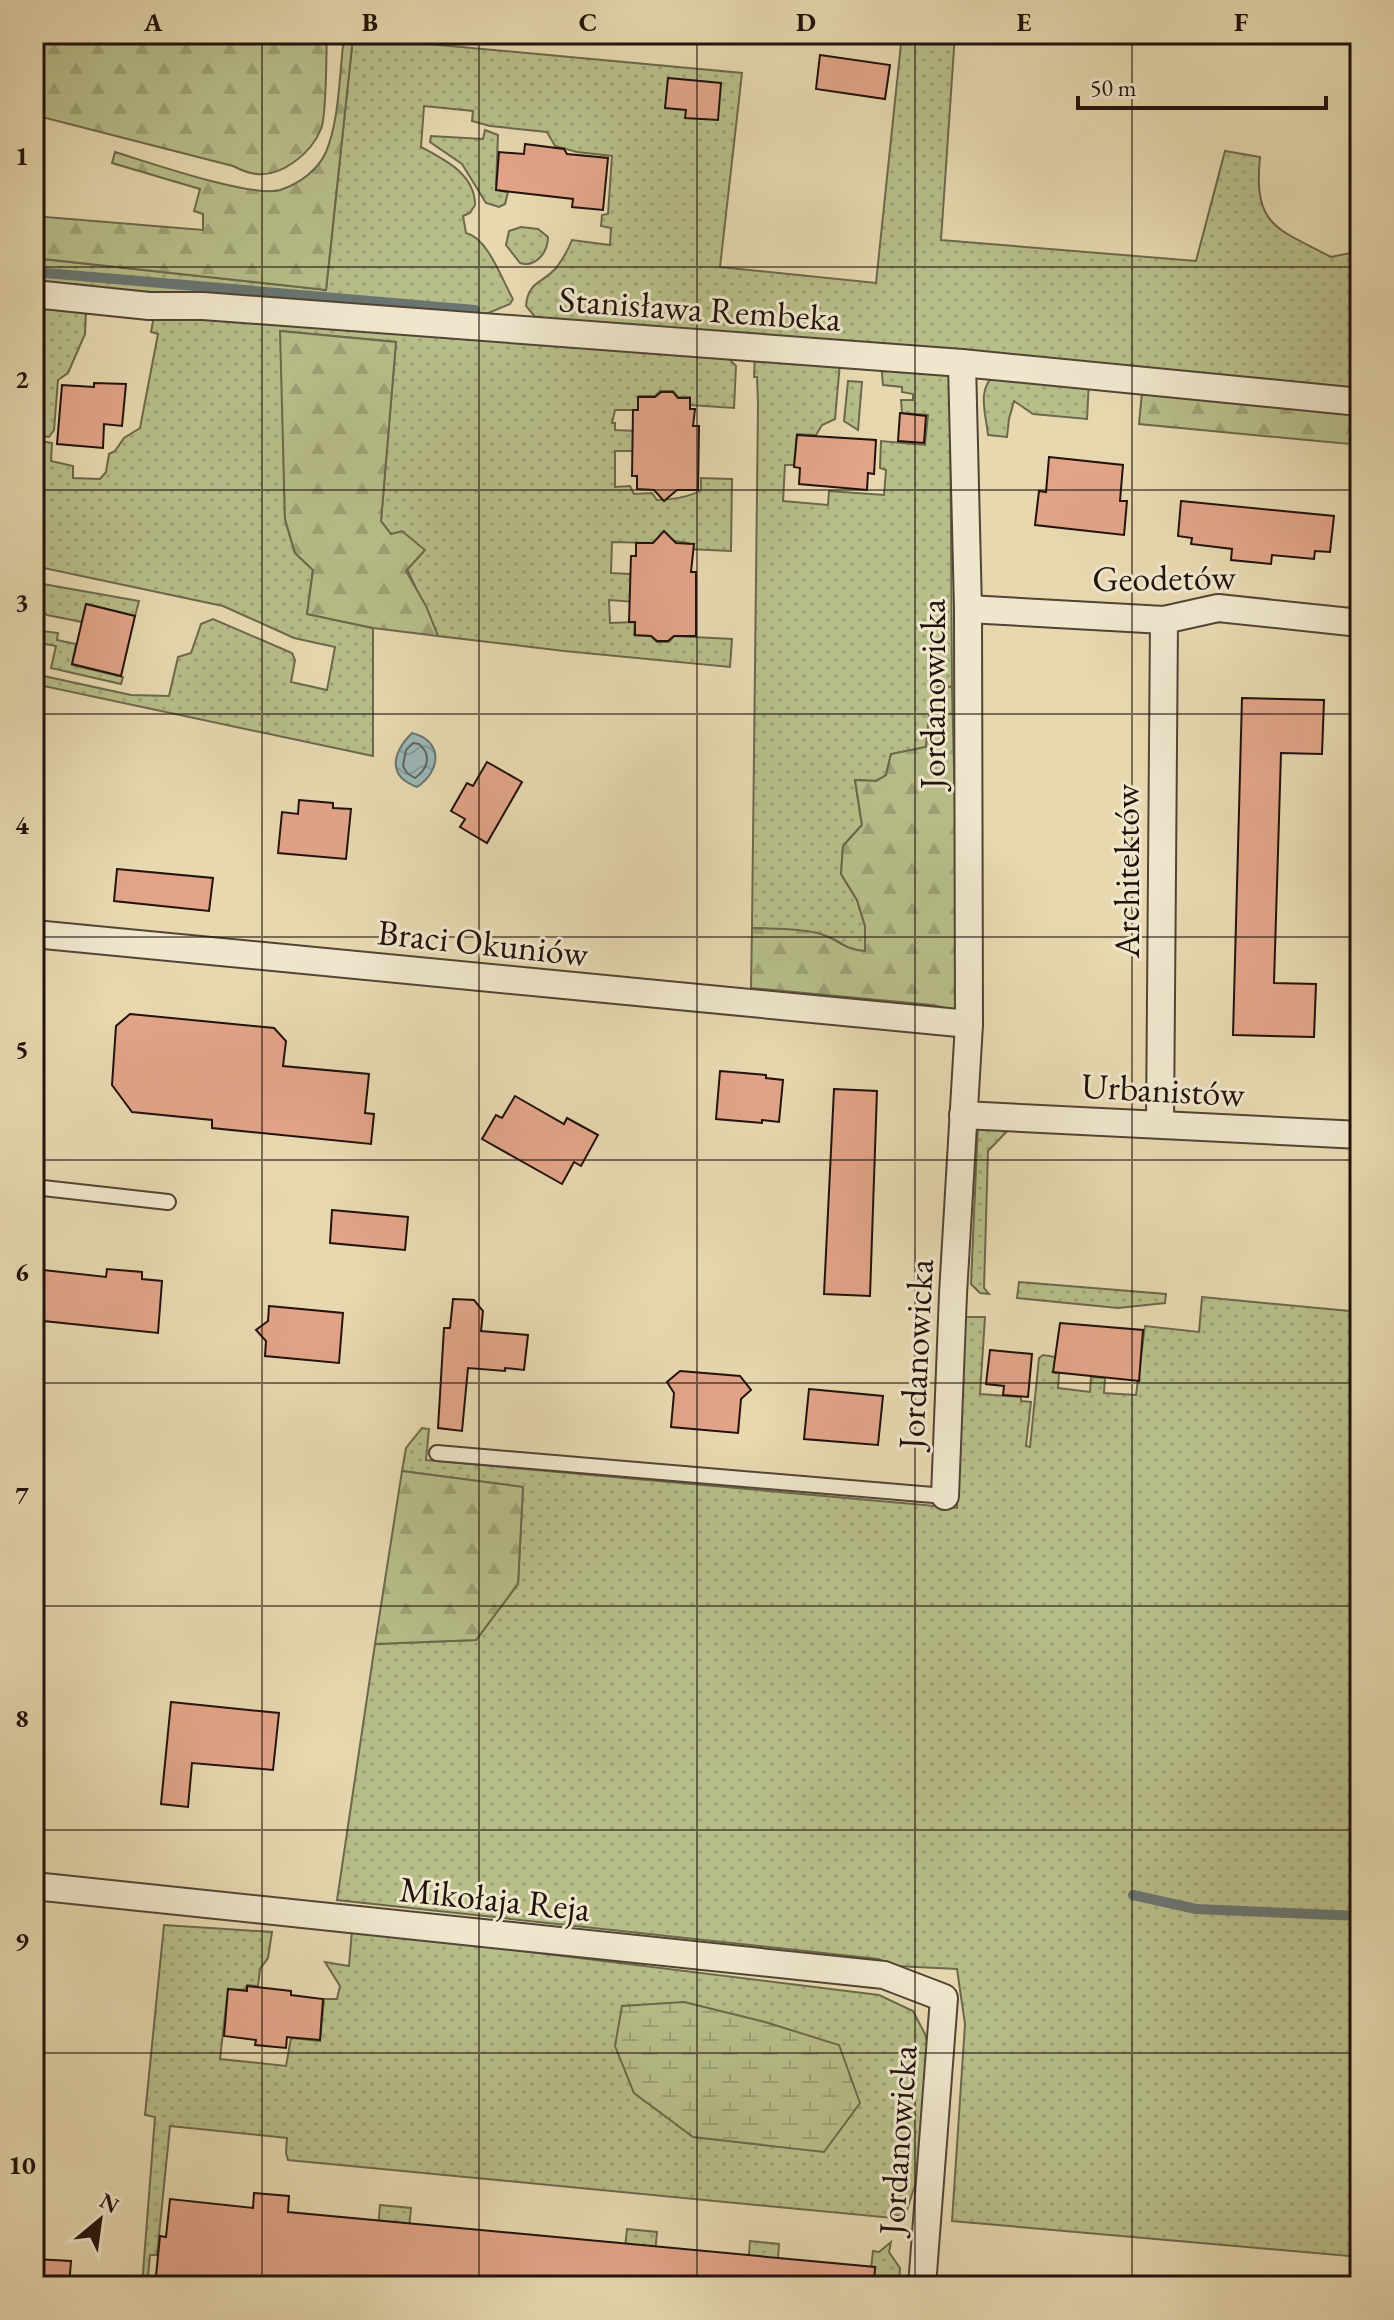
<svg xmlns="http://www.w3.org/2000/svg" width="1394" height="2320" font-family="'EB Garamond',serif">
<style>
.grass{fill:url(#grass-dots);stroke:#6c684a;stroke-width:2}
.forest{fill:url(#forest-firs);stroke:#6c684a;stroke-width:2}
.wetland{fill:url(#wetland-marsh);stroke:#6c684a;stroke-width:2}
.water{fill:url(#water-waves);stroke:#6a7572;stroke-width:2}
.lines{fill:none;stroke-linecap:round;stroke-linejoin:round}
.shore{stroke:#5e6461;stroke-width:2}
.stream{stroke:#6a7572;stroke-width:10}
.building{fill:#e2a489;stroke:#21120b;stroke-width:2}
.service-casing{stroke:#524434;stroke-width:18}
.minor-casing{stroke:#524434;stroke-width:30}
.service{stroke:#efe6cc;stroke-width:14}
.minor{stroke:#efe6cc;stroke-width:26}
.grid{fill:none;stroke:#21120b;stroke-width:2;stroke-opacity:0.55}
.labels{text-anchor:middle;stroke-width:6;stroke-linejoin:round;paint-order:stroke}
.street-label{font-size:36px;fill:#21120b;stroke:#efe6cc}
.neatline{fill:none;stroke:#21120b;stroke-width:3}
.grid-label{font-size:26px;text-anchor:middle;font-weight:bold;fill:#21120b}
</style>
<defs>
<pattern id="grass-dots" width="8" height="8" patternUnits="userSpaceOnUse" patternTransform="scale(2)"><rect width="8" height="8" fill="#b7be8a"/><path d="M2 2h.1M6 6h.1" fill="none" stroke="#9da276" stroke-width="1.8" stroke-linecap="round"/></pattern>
<pattern id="forest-firs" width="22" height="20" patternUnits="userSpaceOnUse" patternTransform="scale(2)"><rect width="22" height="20" fill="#b7be8a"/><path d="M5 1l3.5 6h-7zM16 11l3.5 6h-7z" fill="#9da276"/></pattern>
<pattern id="wetland-marsh" width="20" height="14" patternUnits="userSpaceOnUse" patternTransform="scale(2)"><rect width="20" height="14" fill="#b7be8a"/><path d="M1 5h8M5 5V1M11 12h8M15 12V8" fill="none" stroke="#9da276"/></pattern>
<pattern id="water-waves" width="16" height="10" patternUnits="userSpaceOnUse" patternTransform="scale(2)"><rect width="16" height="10" fill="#9bb7b7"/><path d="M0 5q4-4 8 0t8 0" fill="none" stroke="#859c9c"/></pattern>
</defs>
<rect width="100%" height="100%" fill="#e7d8b0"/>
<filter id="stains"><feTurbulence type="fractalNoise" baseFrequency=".0025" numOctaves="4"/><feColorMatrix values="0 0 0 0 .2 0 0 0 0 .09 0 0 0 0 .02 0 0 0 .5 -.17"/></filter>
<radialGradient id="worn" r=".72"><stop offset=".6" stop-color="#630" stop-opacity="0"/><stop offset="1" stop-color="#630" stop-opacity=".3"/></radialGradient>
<g class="grass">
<path d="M902 34H955L941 240 1196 261 1225 151 1260 157C1253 227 1277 228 1331 257L1360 251V389L536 318 526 306C528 281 542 284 556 268 563 259 568 250 572 240L610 245 611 228 601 226 602 215 608 214 612 156 577 152 555 146 547 132 490 126 472 121 473 111 424 106 421 147C445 160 475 174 475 205L470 213 463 216 466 233C488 238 502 280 513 299L510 304 479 317 34 286V258L326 290 353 37 742 73 720 267 876 283Z"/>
<path d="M485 130 498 135 496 185 501 191 508 192 505 204 499 207 486 203 462 164 430 142 431 136 483 139Z"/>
<path d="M521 227 538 229 548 237C548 252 536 268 520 263L506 245 509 231Z"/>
<path d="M34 305 86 310 85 334 68 373 58 380 54 430 49 437 41 436V441L52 443 51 461 73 466V478L100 479 106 472 109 454 115 451 124 438 140 428 158 334 151 332 154 316 722 352 736 366 734 408 690 405V397H678L673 391H660L655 396H639L638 410H615L612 423H615V430L638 431V451H615V487L630 486 634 494 652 493 657 500C670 500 690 497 701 490V478L732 479 731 551 688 549V543L658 538 653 543 612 542 611 573 630 574 635 602 609 600 610 623 635 622 634 635 651 636 657 642H669L674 636 732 639 730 667 564 651 438 636 391 534 381 521 396 342 281 331 285 519 295 553 313 570 307 614 373 628V756L34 684V669L39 675 131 695 169 696 178 657 191 653 201 624 213 619 292 653 295 660 291 682 327 690 335 647 294 638 223 606 34 566Z"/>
<path d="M755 354 840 363 835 419 822 425 816 435 797 434 794 465H785L783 501 828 505 829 491 884 495 886 470 880 468 881 441 925 445 928 415 902 413 901 400H913V394L902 392V387L883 385 881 363 944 370 950 378 952 687 938 686 930 705 926 747 891 754 886 775 876 781 855 780 862 825 843 846 841 874 857 900 865 926V951C843 950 846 943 830 938 805 930 778 929 752 928L758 404 757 377H754Z"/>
<path d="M996 374 1089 381 1087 419 1033 414 1014 401 1009 419 1007 437 988 435C986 414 976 388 996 374Z"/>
<path d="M848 381 862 382 858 430 844 421Z"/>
<path d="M43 584 139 601 135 616 87 604 82 622 47 615 34 606V597Z"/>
<path d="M42 631 58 633 57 640 76 644 72 665 123 677 121 684 51 668 56 646 34 642V633Z"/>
<path d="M978 1123 1013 1125 988 1151 984 1288 989 1294 980 1293 971 1284Z"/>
<path d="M1019 1282 1166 1294 1165 1303 1118 1308 1017 1298Z"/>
<path d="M1202 1297 1360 1312V2257L952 2221 965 2024 957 1969 896 1966 878 1959 337 1900 375 1644 476 1640 518 1584 523 1487 402 1471 406 1448 422 1428 429 1429 426 1460 957 1508 963 1317H985L980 1394 1021 1397V1401L1031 1402 1026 1446 1030 1447 1039 1358 1043 1355 1056 1357 1055 1373H1059L1058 1388 1090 1392 1091 1377 1105 1378 1104 1393 1136 1395 1145 1326 1199 1332Z"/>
<path d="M164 1925 272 1932 268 1958 260 1969 258 1986 247 1985 246 1990 228 1989 220 2059 286 2066 291 2038 320 2041 324 1999H337L340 1986 325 1962 349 1966 352 1930 879 1995 913 2011 925 2034 931 2059 916 2182 905 2216 893 2215V2218L288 2160 286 2153 287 2138 170 2126 157 2255H150L148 2276 155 2278 154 2286H142L155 2117 145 2115Z"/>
<path d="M380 2205 411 2208 404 2278 374 2273Z"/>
<path d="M627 2229 657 2232 652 2286H621Z"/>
<path d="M750 2241 779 2244 776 2286H746Z"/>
<path d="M891 2242 889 2252 900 2268 899 2286H869L873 2251 879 2252Z"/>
</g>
<g class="forest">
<path d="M34 34H327C326 53 327 115 321 129 311 154 279 180 251 173 245 172 239 169 233 166L34 115Z"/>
<path d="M353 37 326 290 34 258V216L203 230V214L194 211 200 189 112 163 115 152C148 162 251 198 280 190 299 184 318 170 326 152 340 118 339 74 344 38Z"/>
<path d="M280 331 396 342 381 521 391 534 402 531 425 550 406 571 426 606 438 636 373 628 307 614 313 570 295 553 285 519Z"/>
<path d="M1142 392 1360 413V445L1139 424Z"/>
<path d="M938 686 952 687 960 1011 932 1005 751 988 752 928C773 929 797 928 817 933 839 938 840 949 865 951V926L857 900 841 874 843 846 862 825 855 780 876 781 886 775 891 754 926 747 930 705Z"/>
<path d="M402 1471 523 1487 518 1584 476 1640 375 1644Z"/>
</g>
<path class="wetland" d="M684 2002 765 2022 839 2045 860 2103 824 2152 693 2137 634 2093 615 2046 622 2006Z"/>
<path class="water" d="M412 733C444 741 441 771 417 787 386 776 393 752 412 733Z"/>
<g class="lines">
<path class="shore" d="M413 743 419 744C432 755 428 769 415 778L407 773 403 766 406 750Z"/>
<g class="stream">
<path d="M34 272 475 310"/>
<path d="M1133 1895 1196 1909 1360 1916"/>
</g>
</g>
<g class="building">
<path d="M820 55 890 65 885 99 816 89Z"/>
<path d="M668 78 721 83 718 120 685 118 686 110 665 108Z"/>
<path d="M525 144 564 149 567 154 608 158 603 210 572 207 573 199 496 190 499 152 524 154Z"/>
<path d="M94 383 126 384 122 426 104 424 103 448 57 444 62 385 94 387Z"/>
<path d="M661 392H673L678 398H690V409H695L693 426H699L698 490H677L664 501 654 490 637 489V476H632L633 410H638V397H655Z"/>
<path d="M900 413 926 416 924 443 898 441Z"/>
<path d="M797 435 876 440 874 474 868 473 867 490 799 484 800 468 794 467Z"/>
<path d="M1049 457 1123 465 1120 501H1127L1124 535 1035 525 1039 491 1046 492Z"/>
<path d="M1181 501 1334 516 1330 552 1315 551 1314 559 1272 555 1271 564 1231 560 1232 549 1191 544 1192 538 1178 536Z"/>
<path d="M664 531 676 543 694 544 691 572H696V636H674L668 641H657L651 636 635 635V622H629L631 556H636V543H653Z"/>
<path d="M86 604 135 616 121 676 72 664Z"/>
<path d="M1242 698 1324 700 1322 754 1281 753 1274 983 1316 984 1314 1037 1233 1035Z"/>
<path d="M487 762 522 782 487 843 460 827 465 819 451 811 467 783 473 786Z"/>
<path d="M299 800 333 803V808L351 809 346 859 278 853 282 812 298 814Z"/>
<path d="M117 869 213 878 209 911 114 901Z"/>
<path d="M130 1014 274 1028 286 1041 283 1066 369 1074 365 1113 374 1114 371 1144 212 1128V1120L132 1112 112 1085 116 1026Z"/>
<path d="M720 1071 766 1075V1078L783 1080 779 1122 762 1120V1123L716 1119Z"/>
<path d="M834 1089 877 1091 870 1296 824 1294Z"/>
<path d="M515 1096 564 1124 567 1118 598 1135 581 1166 574 1162 562 1184 482 1139 496 1115 502 1118Z"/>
<path d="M332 1210 408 1217 405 1250 330 1243Z"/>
<path d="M34 1269 106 1277 107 1269 142 1272V1279L162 1281 158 1333 34 1320Z"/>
<path d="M453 1299 474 1300 483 1311 481 1331 528 1335 524 1370 505 1368V1371L468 1368 462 1431 438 1428 444 1328H450Z"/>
<path d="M269 1306 343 1313 339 1363 265 1356 266 1341 256 1330 268 1321Z"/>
<path d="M1060 1323 1143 1330 1139 1381 1053 1372Z"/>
<path d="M990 1350 1032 1354 1028 1397 1003 1395 1004 1386 986 1384Z"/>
<path d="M680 1371 740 1376 751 1390 741 1399 738 1433 671 1427 674 1393 667 1382Z"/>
<path d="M809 1389 883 1396 878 1445 804 1439Z"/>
<path d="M171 1702 279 1713 273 1770 192 1763 188 1807 161 1804Z"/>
<path d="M247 1986 291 1991V1995L323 1999 320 2040 287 2037 286 2048 255 2045 256 2040 224 2036 228 1989 247 1991Z"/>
<path d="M254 2193 289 2196 288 2212 875 2267 874 2286H155L160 2236 166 2237 170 2199 253 2208Z"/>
<path d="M34 2259 71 2261 69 2286H34Z"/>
</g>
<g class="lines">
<g class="service-casing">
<g id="service">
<path d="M34 1187 168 1202"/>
<path d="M437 1453 945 1496"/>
</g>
</g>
<g class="minor-casing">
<g id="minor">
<path d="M34 294 149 306H203L962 363 1360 402"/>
<path d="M968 609 1164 620 1218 608 1360 623"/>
<path d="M34 934 969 1024"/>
<path d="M963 1115 1360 1135"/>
<path d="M1160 1124 1164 620"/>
<path d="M945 1496 953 1294 969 1024 968 609 962 363"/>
<path d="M34 1886 884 1975 944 1998 922 2286"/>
</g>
</g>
<use href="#service" class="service"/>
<use href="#minor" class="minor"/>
</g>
<path class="grid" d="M262 34V2286M479 34V2286M697 34V2286M915 34V2286M1132 34V2286M34 267H1360M34 490H1360M34 714H1360M34 937H1360M34 1160H1360M34 1383H1360M34 1606H1360M34 1830H1360M34 2053H1360"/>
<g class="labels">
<g class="street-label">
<text transform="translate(700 308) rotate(4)" y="13">Stanisława Rembeka</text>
<text transform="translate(1164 577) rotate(-1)" y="13">Geodetów</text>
<text transform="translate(932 694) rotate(-90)" y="13">Jordanowicka</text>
<text transform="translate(1126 871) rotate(-90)" y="13">Architektów</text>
<text transform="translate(483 942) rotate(6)" y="13">Braci Okuniów</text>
<text transform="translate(1163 1089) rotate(3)" y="13">Urbanistów</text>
<text transform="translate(915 1354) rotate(-87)" y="13">Jordanowicka</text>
<text transform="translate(495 1898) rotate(6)" y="13">Mikołaja Reja</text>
<text transform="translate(897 2140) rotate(-86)" y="13">Jordanowicka</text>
</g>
</g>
<rect width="1394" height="2320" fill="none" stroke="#e7d8b0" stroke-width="88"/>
<g transform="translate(100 2220) rotate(29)" stroke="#efe6cc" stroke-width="6" paint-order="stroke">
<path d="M0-6L14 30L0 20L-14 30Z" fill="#21120b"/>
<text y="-12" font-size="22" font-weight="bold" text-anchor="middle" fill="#21120b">N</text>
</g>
<path d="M1078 96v12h248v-12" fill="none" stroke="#21120b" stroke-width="4"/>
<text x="1090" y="96" font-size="24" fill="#21120b" stroke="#efe6cc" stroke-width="6" paint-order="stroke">50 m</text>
<rect x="44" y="44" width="1306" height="2232" class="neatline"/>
<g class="grid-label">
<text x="153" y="31">A</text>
<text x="370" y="31">B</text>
<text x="588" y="31">C</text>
<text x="806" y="31">D</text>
<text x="1024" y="31">E</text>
<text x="1241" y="31">F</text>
<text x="22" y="165">1</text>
<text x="22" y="388">2</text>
<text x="22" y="611">3</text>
<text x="22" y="834">4</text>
<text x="22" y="1058">5</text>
<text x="22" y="1281">6</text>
<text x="22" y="1504">7</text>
<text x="22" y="1727">8</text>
<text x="22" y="1950">9</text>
<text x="22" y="2174">10</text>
</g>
<rect width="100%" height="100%" filter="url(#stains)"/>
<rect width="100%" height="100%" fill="url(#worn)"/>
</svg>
